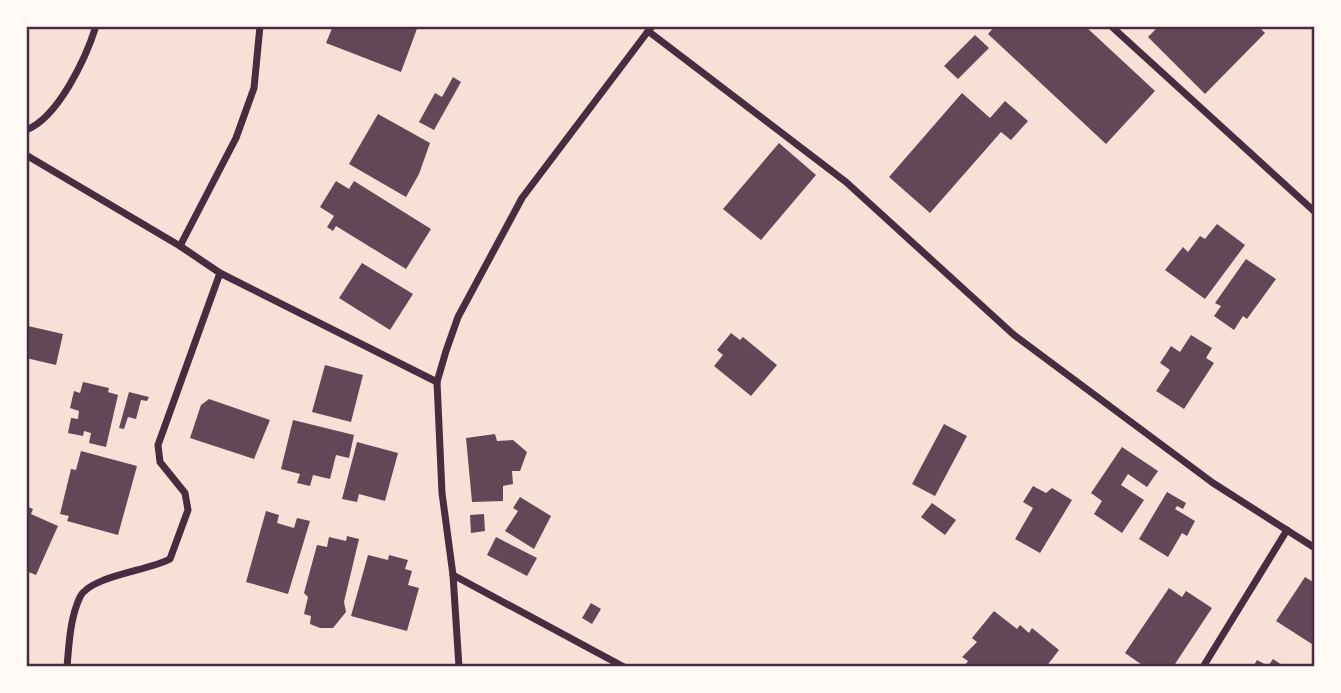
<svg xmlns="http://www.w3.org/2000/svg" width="1341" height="693" font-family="Roboto,sans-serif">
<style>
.building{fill:#644757}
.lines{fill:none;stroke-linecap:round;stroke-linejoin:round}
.minor{stroke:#4a2c40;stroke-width:7}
.neatline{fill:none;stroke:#4a2c40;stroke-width:2.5}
</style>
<rect width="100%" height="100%" fill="#f7e1d7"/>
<g class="building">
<path d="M333 26H418L401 72 326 43Z"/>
<path d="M995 26H1085L1155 91 1106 144 988 34Z"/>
<path d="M1159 26H1258L1265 33 1205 94 1148 37Z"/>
<path d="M975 35 989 48 958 79 944 66Z"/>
<path d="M453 77 461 82 434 130 419 122 435 93 442 97Z"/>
<path d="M962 93 990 118 1005 101 1028 121 1011 140 1001 132 930 213 889 177Z"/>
<path d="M378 114 430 143 419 174 406 197 349 164Z"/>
<path d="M779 143 816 175 761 240 723 209Z"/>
<path d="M336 181 349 189 354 181 431 229 406 269 336 226 333 231 327 227 334 216 320 207Z"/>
<path d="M1217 224 1245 245 1205 299 1165 270 1183 247 1188 252 1200 236 1205 239Z"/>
<path d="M1246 259 1276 279 1247 319 1243 316 1234 330 1214 316 1221 306 1215 303Z"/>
<path d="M362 263 413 294 390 330 339 298Z"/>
<path d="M28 326 63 334 56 365 26 358Z"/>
<path d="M731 333 740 340 743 337 777 365 751 396 714 366 723 355 717 350Z"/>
<path d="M1191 335 1212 348 1206 358 1214 363 1184 409 1156 391 1170 370 1160 363 1171 346 1180 352Z"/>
<path d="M325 365 363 375 351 422 312 412Z"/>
<path d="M83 382 109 388 108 392 118 395 106 447 89 443 91 433 84 431 83 436 68 433 71 418 78 419 79 411 70 408 74 391 80 393Z"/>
<path d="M129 392 149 397 147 401 141 400 136 419 128 417 124 429 119 428Z"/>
<path d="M209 399 270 420 254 459 190 438 201 405Z"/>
<path d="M293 420 354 435 349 458 336 455 330 479 313 475 310 486 297 483 300 474 281 469Z"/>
<path d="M944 424 967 436 935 496 912 484Z"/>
<path d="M495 434 497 441 513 440 527 452 520 471H512L513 484 503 486V501L472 502 466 438Z"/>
<path d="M357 442 398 453 385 501 359 494 357 502 342 499Z"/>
<path d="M1122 447 1158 471 1147 487 1128 474 1121 485 1144 500 1122 533 1094 514 1102 501 1091 493Z"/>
<path d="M81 451 137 466 118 535 67 521 69 516 60 514 71 469 76 470Z"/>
<path d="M1033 486 1046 493 1052 488 1072 500 1040 553 1015 539 1033 508 1023 502Z"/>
<path d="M1167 492 1186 503 1183 509 1177 506 1175 509 1195 521 1187 536 1182 533 1168 557 1139 539Z"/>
<path d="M520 497 551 516 534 549 505 531 518 511 513 508Z"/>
<path d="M932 503 956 520 945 535 921 517Z"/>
<path d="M26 506 33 509 31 514 58 526 36 575 26 571Z"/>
<path d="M266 511 279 515 277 523 294 528 297 518 310 521 288 594 246 582Z"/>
<path d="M484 514 485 531 471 533 470 515Z"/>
<path d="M347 536 359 539 344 602 346 612 333 628H320L310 624 311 616 304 614 308 597 304 593 317 545 327 547 329 537 346 541Z"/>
<path d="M496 537 537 558 527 576 487 555Z"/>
<path d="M368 555 388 560 389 555 408 560 405 569 412 571 408 585 419 588 407 631 351 616Z"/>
<path d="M1305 577 1315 583V646L1276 621Z"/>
<path d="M1169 588 1182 597 1186 591 1212 608 1173 667H1145L1125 653Z"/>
<path d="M591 603 601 609 592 624 582 618Z"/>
<path d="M994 611 1017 629 1020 625 1029 633 1032 628 1059 650 1046 667H964L968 661 962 657 977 642 972 638Z"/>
<path d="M1273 659 1285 667H1253L1257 660 1268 666Z"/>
</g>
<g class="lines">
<g class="minor">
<path d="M1111 26 1315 212"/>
<path d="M648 31 846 182 1014 335 1213 483 1315 548"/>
<path d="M26 130C58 118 86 58 96 26"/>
<path d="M26 155 180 246 220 273 437 382"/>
<path d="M180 246 236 138 254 88 260 26"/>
<path d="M453 575 624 667"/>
<path d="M67 667C69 644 70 618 80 597 90 576 148 571 170 559L188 510 185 493 160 462 158 445 220 273"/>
<path d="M459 667 453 575 442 493 437 382 446 351 458 317 522 198 652 26"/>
<path d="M1203 667 1287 530"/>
</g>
</g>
<rect width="1341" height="693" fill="none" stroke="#fffaf5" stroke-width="56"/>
<rect x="28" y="28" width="1285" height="637" class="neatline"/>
</svg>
